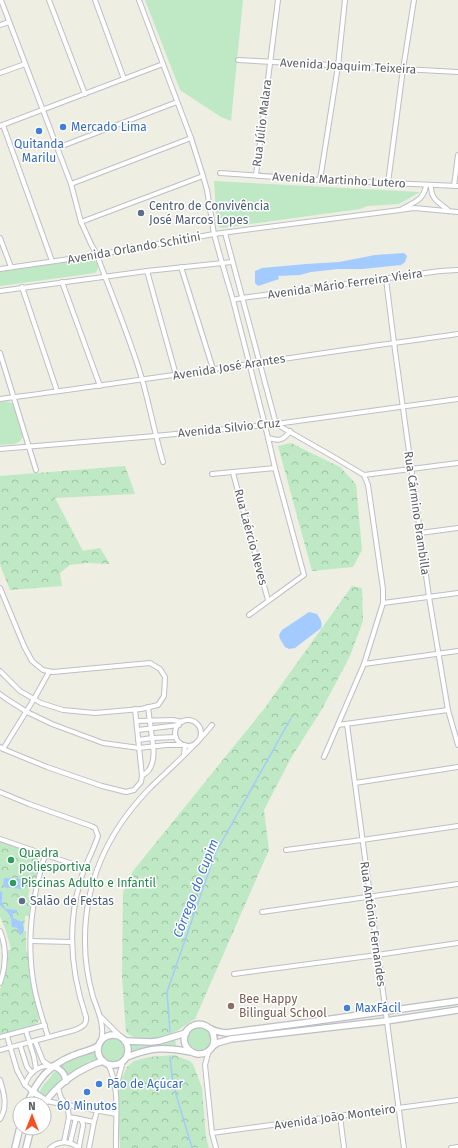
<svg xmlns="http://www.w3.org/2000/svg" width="458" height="1148" font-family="'Fira Sans',sans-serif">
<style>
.green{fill:#bee9c4}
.forest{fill:url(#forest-crowns)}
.water{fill:#a4cbff}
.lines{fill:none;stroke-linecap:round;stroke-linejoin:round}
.stream{stroke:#a4cbff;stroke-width:1.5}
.street-casing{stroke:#bdbfc6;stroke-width:6}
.secondary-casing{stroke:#bcbec6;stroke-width:8}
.street{stroke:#fff;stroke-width:4}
.secondary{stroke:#fff;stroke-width:5.5}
.shop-dot{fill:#3f7fe0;stroke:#fff;stroke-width:1.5}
.service-dot{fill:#5c6f8a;stroke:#fff;stroke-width:1.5}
.leisure-dot{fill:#2e9e5b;stroke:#fff;stroke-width:1.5}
.education-dot{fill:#8d6e63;stroke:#fff;stroke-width:1.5}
.labels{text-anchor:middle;stroke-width:3;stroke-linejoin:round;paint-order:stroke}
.street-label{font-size:12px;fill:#5b5e65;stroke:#fff}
.shop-label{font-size:12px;fill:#366cbe;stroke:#fff;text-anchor:start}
.service-label{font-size:12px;fill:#4e5e75;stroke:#fff;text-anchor:start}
.leisure-label{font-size:12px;fill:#27864d;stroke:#fff;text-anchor:start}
.education-label{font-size:12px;fill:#785e54;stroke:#fff;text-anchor:start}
.water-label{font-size:13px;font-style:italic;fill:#3c6ecd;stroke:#fff}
</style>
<defs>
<pattern id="forest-crowns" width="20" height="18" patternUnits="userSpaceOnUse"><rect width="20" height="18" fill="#bee9c4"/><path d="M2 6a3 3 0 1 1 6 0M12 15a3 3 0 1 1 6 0" fill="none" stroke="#9dc0a3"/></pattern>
</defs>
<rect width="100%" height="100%" fill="#efeee3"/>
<g class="green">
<path d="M145 0H243L231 121 221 117 180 90Z"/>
<path d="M214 181 420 192 399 204 368 206 360 209 222 228 217 226Z"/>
<path d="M89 259C97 259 101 267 95 273L0 286V271Z"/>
<path d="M5 401 12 403 15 407 23 436C20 446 9 444 0 445V402Z"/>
<path d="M204 1027C218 1037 210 1056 195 1051 192 1050 189 1046 186 1043 188 1028 189 1028 204 1027Z"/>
<circle cx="114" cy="1050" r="13"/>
<path d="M175 1038 176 1046C161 1045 146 1047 132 1053L131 1043C147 1047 161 1045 175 1038Z"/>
<path d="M96 1052 98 1059 88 1062 68 1077 66 1072 61 1066 72 1060Z"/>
<path d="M55 1072H58L60 1074 61 1079 50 1091 49 1095C45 1096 38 1095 41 1089 43 1083 50 1080 53 1073Z"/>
</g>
<g class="forest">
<path d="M291 443 340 467 356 484 362 550 353 567 312 571 278 446Z"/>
<path d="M125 466 135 494 55 498 83 551 100 548 110 564 87 563 70 565 60 573 62 586 10 590 0 565V476Z"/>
<path d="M352 586 362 588 363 621 350 656 322 709 291 758 264 810 269 850 195 1019C189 1022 183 1027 177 1031 166 1037 146 1041 134 1037 131 1036 129 1034 126 1032L122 977 123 892 133 871 264 709Z"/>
<path d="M0 842 34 854C43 862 37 873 34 883H31L28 897 31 898 29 916H25L24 931H26V950L29 956 31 977 39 1016V1020L36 1025 0 1036V990L5 972 7 951 11 949 6 931 0 916Z"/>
<path d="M174 1055 190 1061 193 1064 202 1088 206 1137 209 1148H120L117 1089 127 1067 134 1061 149 1057Z"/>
</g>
<g class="water">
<path d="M404 253 407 256 405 262 401 265 363 269H338L311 272 300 275 278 276 279 279 258 286 255 283V271L262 268 306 264 339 262 375 255Z"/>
<path d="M309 612 317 614C320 619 323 622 321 628L295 648 289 649 285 647 280 639 279 635 282 630Z"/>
<path d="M4 878 23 879 22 889 3 887Z"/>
<path d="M2 891C3 900 0 902 6 909L17 910V913L13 912V918L22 922 24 929 23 933 20 935 17 928 12 927C11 923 12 920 10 916 8 912 3 908 0 905V892Z"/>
</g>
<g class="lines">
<g class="stream">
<path d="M170 1032 167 992 215 854 291 718"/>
<path d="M170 1057 173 1084 192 1148"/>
</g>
<g class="street-casing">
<g id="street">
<path d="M1 0 71 184 81 222 91 244 97 255C112 296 130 338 142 379 150 407 155 435 163 462"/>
<path d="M49 0 85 94"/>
<path d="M95 0 124 79"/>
<path d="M139 0 163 64 191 138 203 176 207 190 214 234 222 263 233 300 265 425 275 468 304 575 249 615"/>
<path d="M0 25 9 22"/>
<path d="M238 60 458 72"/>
<path d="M0 73 25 64"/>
<path d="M3 125 52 261"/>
<path d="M0 126 163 64"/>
<path d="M57 148 177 102"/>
<path d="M220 173 320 180 458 186"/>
<path d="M256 175 278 0"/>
<path d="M320 180 338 66 345 0"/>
<path d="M388 183 403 69 414 0"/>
<path d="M71 184 191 138"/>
<path d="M431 186C431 200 439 202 449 211"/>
<path d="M454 186 458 155"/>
<path d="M402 209C414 202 423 201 426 186"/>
<path d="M81 222 203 176"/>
<path d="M225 233 276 424 332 456 364 475 368 485 383 589V603L364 664 324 757"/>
<path d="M0 238 11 267"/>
<path d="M181 267 213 369"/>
<path d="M0 269 97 255 214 234 400 210 414 208 458 212"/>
<path d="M147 271 176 375"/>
<path d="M386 279 394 343 429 597 448 710 458 745"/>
<path d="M62 282 100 386"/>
<path d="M22 287 57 391"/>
<path d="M0 291 147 271 232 262"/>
<path d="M233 300 242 298 440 271 458 270"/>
<path d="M0 353 36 470"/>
<path d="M0 399C153 379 305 355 458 334"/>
<path d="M268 438C279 441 283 441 290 431"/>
<path d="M0 449 155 436 276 424 458 399"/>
<path d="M233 473 268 600"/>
<path d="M212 474 275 468"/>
<path d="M364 475 458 463"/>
<path d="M420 533 458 528"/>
<path d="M0 588 24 646 32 661 43 670 53 672 150 663 160 669 165 677 164 696 158 705 141 709 95 713 63 710 41 703 20 691 0 671"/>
<path d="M383 603 458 593"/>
<path d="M364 664 458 651"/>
<path d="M0 694 5 698 27 712 52 724 103 743 139 748 167 745H185L184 755"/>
<circle cx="188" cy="733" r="13"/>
<path d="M137 721 173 720 182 722"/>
<path d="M347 724 404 1148"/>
<path d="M338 725 448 710"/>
<path d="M138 730 179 725"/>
<path d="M138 740 152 738 148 707"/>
<path d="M0 747 3 749 47 767 102 786 126 792 134 790 141 782 142 776 135 709"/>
<path d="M3 749 34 699 49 672"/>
<path d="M142 776C144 774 148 772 149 770 155 761 154 748 152 738L176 737"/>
<path d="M355 783 458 767"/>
<path d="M0 792 29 804 91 826 95 828 98 836C93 852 84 866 80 882 67 927 71 973 86 1017 87 1025 82 1027 75 1030L0 1050"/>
<path d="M0 839 84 868"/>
<path d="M286 850 362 840 458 826"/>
<path d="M45 855C32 897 26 942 34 986 37 1003 43 1020 48 1037"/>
<path d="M262 912 458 884"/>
<path d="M0 931C7 947 6 967 0 983"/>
<path d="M31 941 72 942"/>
<path d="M234 974 377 955 458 943"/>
<path d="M101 1017 121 1037"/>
<path d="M26 1031 34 1057 36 1069"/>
<path d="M7 1036 17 1070 25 1085"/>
<path d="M0 1037 45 1025"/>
<path d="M35 1041 43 1061 50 1066"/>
<path d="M101 1041C105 1025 98 1011 93 997 88 979 85 961 85 943 84 883 107 833 148 790 169 769 193 749 212 725"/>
<path d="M20 1045 27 1067 32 1073"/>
<path d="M209 1050 205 1065 212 1133 216 1148"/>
<path d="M108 1064C121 1089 115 1121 116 1148"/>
<path d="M0 1080C4 1093 8 1107 0 1119"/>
<path d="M58 1088 61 1098 67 1105"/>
<path d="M116 1088 123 1061"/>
<path d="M32 1091 25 1085C29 1072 40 1064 53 1066"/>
<path d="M46 1101 116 1114"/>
<path d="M67 1105 69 1117 94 1122 97 1111"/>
<path d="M340 1116 344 1148"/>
<path d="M212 1133 458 1100"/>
<path d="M64 1142 69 1117"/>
<path d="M70 1143 76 1118"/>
<path d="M79 1147 83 1126V1124L81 1119"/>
<path d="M50 1148C60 1140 70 1141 79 1148"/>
<path d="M89 1148 94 1122"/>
<path d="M451 1148 458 1147"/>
</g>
</g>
<g class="secondary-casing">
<g id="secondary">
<path d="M211 1029C223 1051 196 1063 186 1046 184 1043 184 1038 185 1034 188 1026 198 1022 206 1026 208 1027 209 1028 211 1029 216 1032 221 1032 226 1033L303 1023 458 1001"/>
<circle cx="113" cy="1050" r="15"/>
<path d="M125 1041 151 1042 159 1041 186 1033"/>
<path d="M213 1046 217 1043 231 1039 386 1021 458 1010"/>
<path d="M127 1057C152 1047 165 1047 191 1052"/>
<path d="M53 1066C61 1069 65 1073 66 1081"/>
<path d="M32 1091 46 1101"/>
<path d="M27 1104C37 1080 48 1066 72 1056 81 1052 90 1051 98 1046"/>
<path d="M44 1104C57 1084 80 1068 103 1061"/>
<path d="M15 1148 20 1127"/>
<path d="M26 1148 31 1128"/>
</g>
</g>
<use href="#street" class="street"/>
<use href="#secondary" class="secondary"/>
</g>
<g class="shop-dot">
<circle cx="63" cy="127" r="4"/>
<circle cx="39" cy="131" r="4"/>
<circle cx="347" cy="1008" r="4"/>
<circle cx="99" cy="1084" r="4"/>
<circle cx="87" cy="1092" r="4"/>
</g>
<g class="service-dot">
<circle cx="141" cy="213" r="4"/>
<circle cx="22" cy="901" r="4"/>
</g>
<g class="leisure-dot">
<circle cx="11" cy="860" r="4"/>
<circle cx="13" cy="883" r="4"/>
</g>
<circle class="education-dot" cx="231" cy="1006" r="4"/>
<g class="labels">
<g class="street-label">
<text transform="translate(348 66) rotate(3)" y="4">Avenida Joaquim Teixeira</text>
<text transform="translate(262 123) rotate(-83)" y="4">Rua Júlio Malara</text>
<text transform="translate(339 180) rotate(3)" y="4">Avenida Martinho Lutero</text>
<text transform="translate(134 248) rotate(-10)" y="4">Avenida Orlando Schitini</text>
<text transform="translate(345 284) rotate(-8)" y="4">Avenida Mário Ferreira Vieira</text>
<text transform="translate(229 367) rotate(-9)" y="4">Avenida José Arantes</text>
<text transform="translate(229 428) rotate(-6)" y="4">Avenida Silvio Cruz</text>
<text transform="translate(417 513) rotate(82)" y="4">Rua Cármino Brambilla</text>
<text transform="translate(251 537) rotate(75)" y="4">Rua Laércio Neves</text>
<text transform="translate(373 924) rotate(82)" y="4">Rua Antônio Fernandes</text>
<text transform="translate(335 1117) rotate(-8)" y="4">Avenida João Monteiro</text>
</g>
<g class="shop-label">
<text x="71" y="131">Mercado Lima</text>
<text x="39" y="148" text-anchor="middle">Quitanda<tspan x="39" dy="14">Marilu</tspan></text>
<text x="355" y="1012">MaxFácil</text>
<text x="107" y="1088">Pão de Açúcar</text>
<text x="87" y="1110" text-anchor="middle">60 Minutos</text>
</g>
<g class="service-label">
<text x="149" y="210">Centro de Convivência<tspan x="149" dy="14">José Marcos Lopes</tspan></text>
<text x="30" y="905">Salão de Festas</text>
</g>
<g class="leisure-label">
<text x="19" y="857">Quadra<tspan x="19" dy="14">poliesportiva</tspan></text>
<text x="21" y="887">Piscinas Adulto e Infantil</text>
</g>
<g class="education-label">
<text x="239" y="1003">Bee Happy<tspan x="239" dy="14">Bilingual School</tspan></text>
</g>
<g class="water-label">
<text transform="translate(195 888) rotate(-69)" y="5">Córrego do Cupim</text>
</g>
</g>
<g transform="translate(32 1116)"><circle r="19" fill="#ffffff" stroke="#bdbfc1"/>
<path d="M0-3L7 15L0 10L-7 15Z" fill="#f74f21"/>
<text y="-6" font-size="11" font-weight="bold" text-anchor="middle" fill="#5b5e65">N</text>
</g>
</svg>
